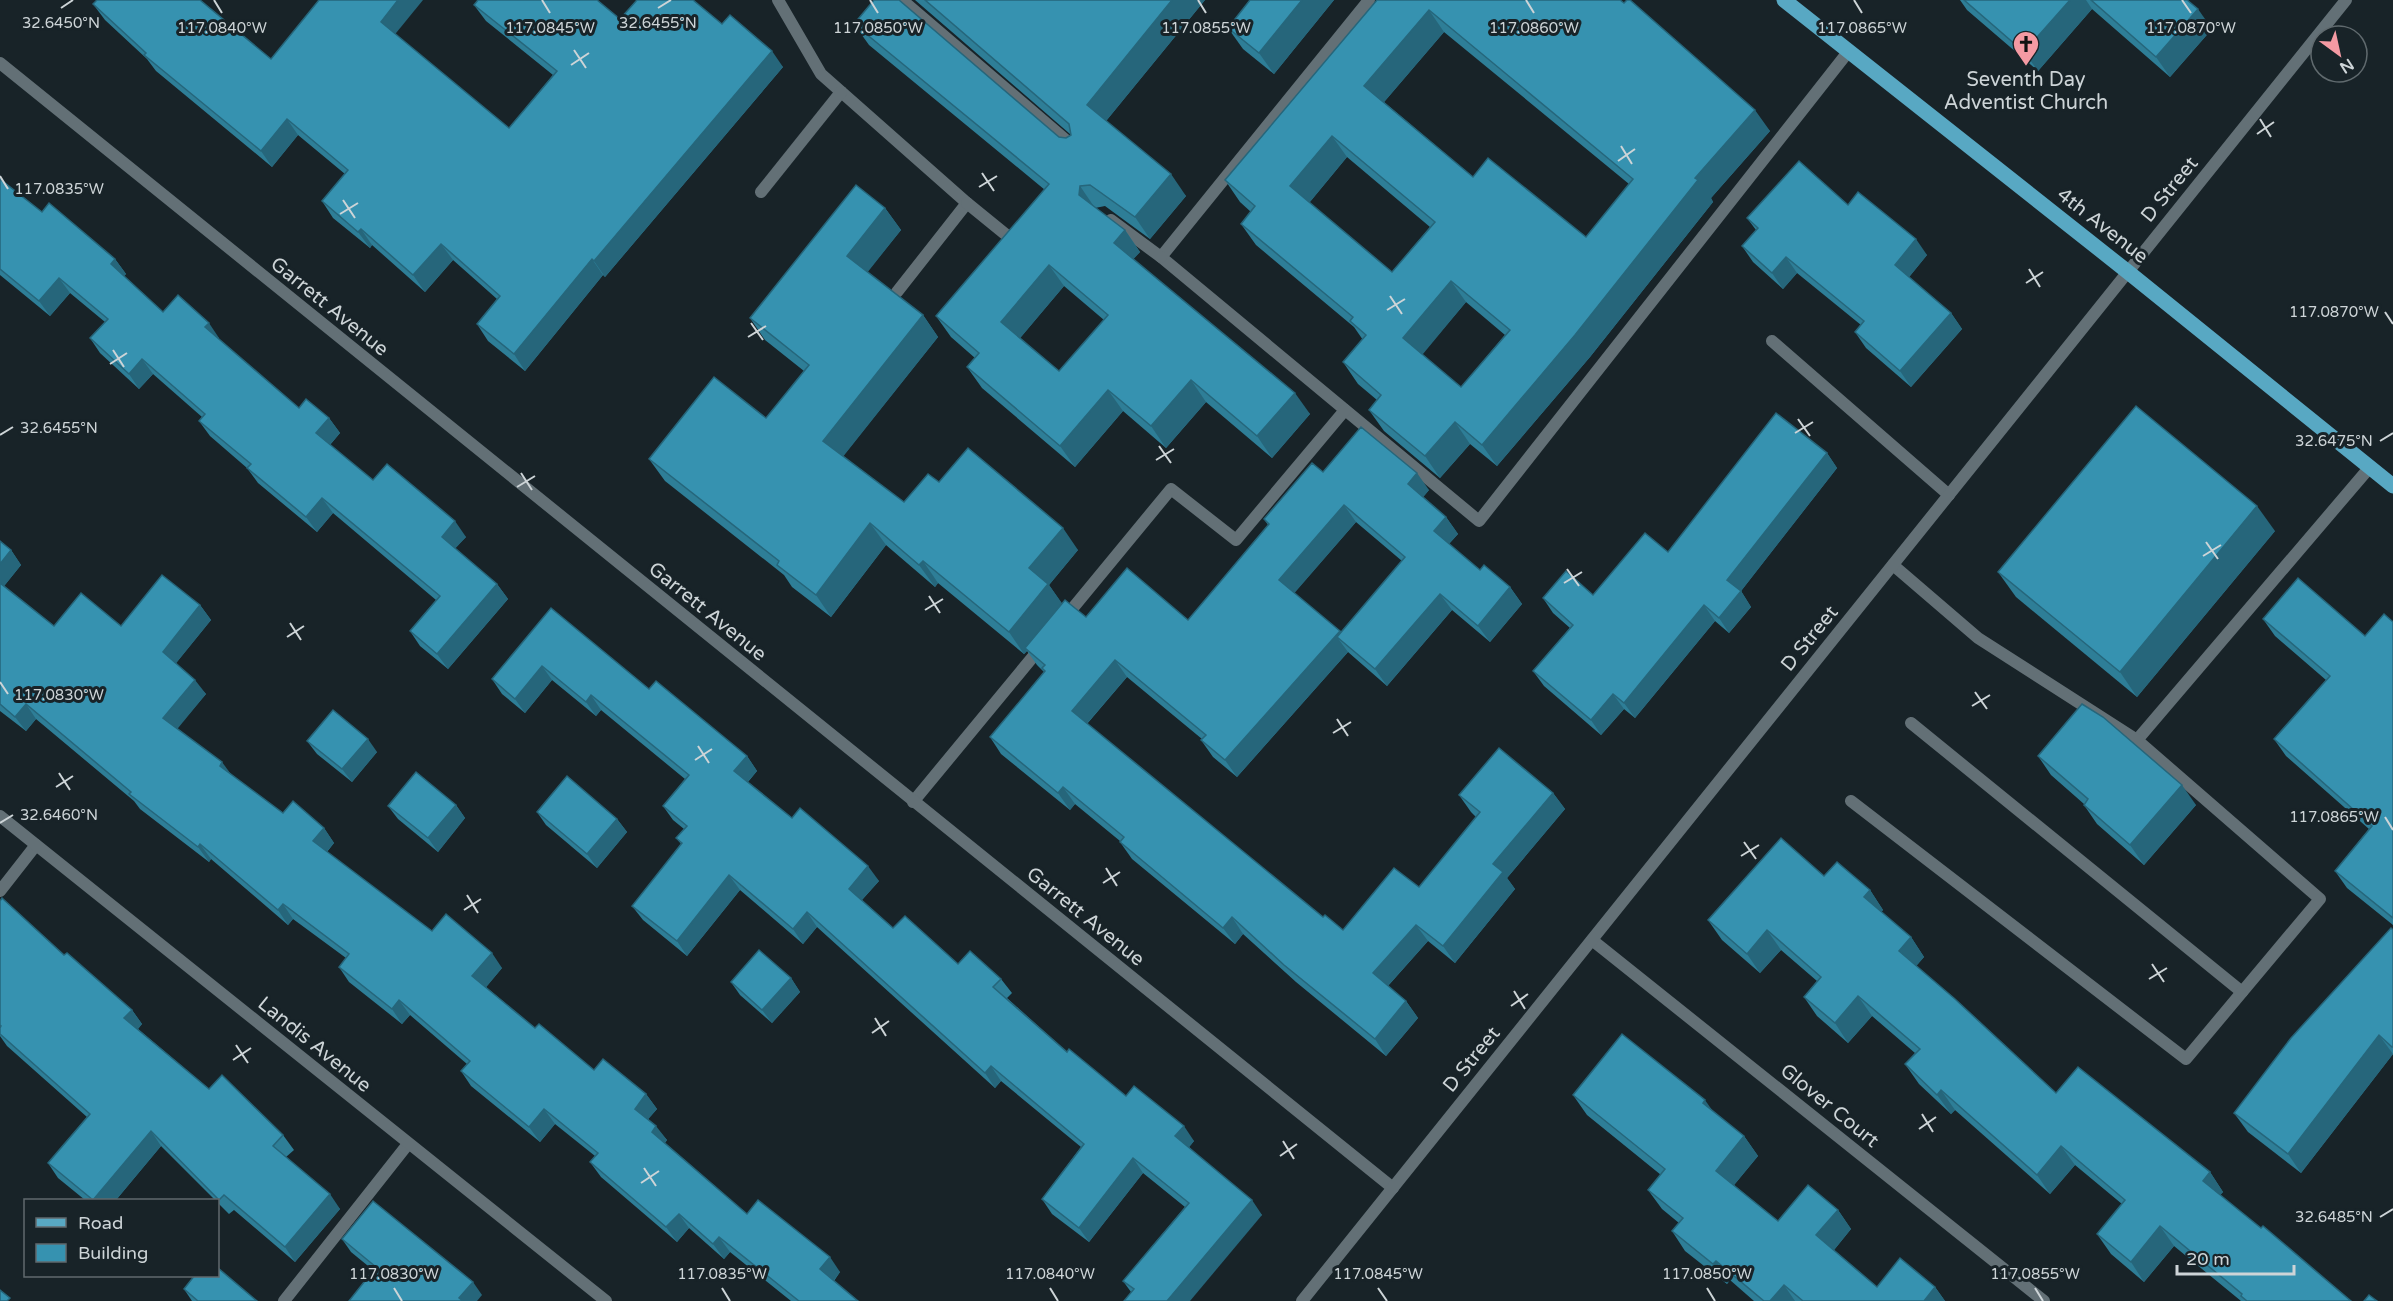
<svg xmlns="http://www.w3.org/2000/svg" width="2393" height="1301" font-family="'Varela Round',sans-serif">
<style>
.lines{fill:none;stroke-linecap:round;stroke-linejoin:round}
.service{stroke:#637076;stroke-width:12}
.minor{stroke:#637076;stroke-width:12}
.tertiary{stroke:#637076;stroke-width:12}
.primary{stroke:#58a8c3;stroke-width:15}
.wall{fill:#2e7e97;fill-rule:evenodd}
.shaded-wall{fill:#26667b}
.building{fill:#3692b0;stroke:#26667b;stroke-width:1.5;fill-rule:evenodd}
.ticks{fill:none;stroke:#cdd4d7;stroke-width:2}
.labels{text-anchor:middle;stroke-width:6;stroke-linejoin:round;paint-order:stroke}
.poi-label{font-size:20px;fill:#cdd4d7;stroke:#182328}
.street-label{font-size:20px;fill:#cdd4d7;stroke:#182328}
.ticks-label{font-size:15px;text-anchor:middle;fill:#cdd4d7;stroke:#182328;stroke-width:6;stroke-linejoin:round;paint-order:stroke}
</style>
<rect width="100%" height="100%" fill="#182328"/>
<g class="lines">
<g class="service">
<path d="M778 0 821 74 967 203 897 292"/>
<path d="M902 0 1074 147"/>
<path d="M1369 0 1161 257 1479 521 1848 52"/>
<path d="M761 192 841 92"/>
<path d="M967 203 1010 238"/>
<path d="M1111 220 1161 257"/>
<path d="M1772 341 1949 495"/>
<path d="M1063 620 1171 489 1236 540 1345 410"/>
<path d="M1911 723 2242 992"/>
<path d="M2137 740 2370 467"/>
<path d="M1851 801 2186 1059 2320 899 2137 740 1978 638 1893 565"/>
<path d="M913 802 1041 647"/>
<path d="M0 891 36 845"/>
<path d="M284 1301 408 1144"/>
</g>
<g class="minor">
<path d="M0 63 1393 1188"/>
<path d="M0 816 606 1301"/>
<path d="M1592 940 2044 1301"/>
</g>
<path class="tertiary" d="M1302 1301 2346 0"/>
<path class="primary" d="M1784 0 2128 272 2393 486"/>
</g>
<g class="wall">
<path d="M915 0H1205L1106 121 1186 196 1150 239 1105 206 1095 208 1125 230 1140 252 1133 259 1310 414 1272 458 1206 402 1166 448 1123 411 1075 467 982 388 967 367 975 358 951 337 936 316 1045 190 869 45 854 24 1059 137 1066 138 1071 135 1070 134ZM1064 286 1104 320 1059 371 1020 338Z"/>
<path d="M1250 0H1334L1274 74 1243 49 1228 28Z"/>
<path d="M1377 0H1620L1770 131 1711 198 1713 202 1590 357 1497 466 1470 444 1440 478 1384 431 1369 410 1377 400 1358 384 1343 362 1363 340 1354 327 1256 245 1241 224 1251 212 1240 202 1225 180ZM1444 32 1629 184 1586 237 1473 177 1384 102ZM1347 157 1430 227 1392 272 1309 203ZM1466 302 1505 335 1461 387 1422 354Z"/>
<path d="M1960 0H2187L2212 29 2170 77 2092 9 2038 71 1967 10Z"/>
<path d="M93 4 271 59 395 34 509 128 553 75 486 21 474 5 620 19 722 24 783 67 605 277 603 275 525 371 488 341 477 324 497 299 453 260 425 292 372 245 370 248 333 218 322 201 345 174 298 135 272 167 156 71 147 59 105 20Z"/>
<path d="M0 179 42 212 115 259 126 274 124 276 163 312 219 338 218 339 299 408 329 418 340 433 330 445 373 480 466 537 455 548 497 584 508 599 448 669 420 646 410 631 436 600 333 513 317 532 258 483 247 468 210 436 199 421 202 417 153 374 139 389 100 353 90 338 105 322 70 293 50 316 0 275Z"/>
<path d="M1848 205 1927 255 1909 277 1951 313 1962 329 1911 387 1866 348 1855 332 1861 325 1797 273 1783 289 1753 262 1742 246 1756 230 1747 218Z"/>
<path d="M885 208 901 230 867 272 923 315 938 337 843 456 904 502 939 482 1078 550 1049 585 1062 604 1086 617 1188 620 1268 525 1264 519 1323 472 1429 490 1423 497 1446 517 1458 534 1449 544 1480 570 1510 587 1522 604 1490 642 1452 610 1387 686 1348 652 1237 777 1213 757 1201 740 1202 739 1127 677 1087 724 1323 917 1343 930 1419 887 1476 817 1471 812 1459 795 1553 793 1565 809 1507 878 1515 889 1455 963 1428 941 1388 986 1406 1001 1418 1018 1386 1056 1296 982 1243 934 1235 944 1132 859 1120 842V841L1075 804 1070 810 1001 754 990 737 1044 672 1037 665 1027 651 1024 654 938 583 935 587 886 545 831 617 792 587 784 575 665 481 649 459 766 418 804 371 765 340 750 318ZM1356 522 1402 561 1341 632 1294 593Z"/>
<path d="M1827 453 1837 468 1741 591 1751 607 1729 633 1715 621 1635 718 1624 709 1601 735 1544 686 1533 671 1570 628 1553 613 1543 598 1593 595 1668 552Z"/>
<path d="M2275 531 2137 697 2016 597 1998 572Z"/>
<path d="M0 541 11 550 21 565 4 586 54 626H121L200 605 211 620 176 663 206 694 177 728 230 774 283 813 324 828 334 843 327 852 432 931 502 968 486 987 535 1028 594 1070 646 1094 657 1109 648 1119 667 1140 665 1143 747 1214 840 1272 834 1281 858 1301H791L730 1252 724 1259 689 1228 677 1242 601 1177 590 1162 595 1156 555 1124 540 1142 471 1086 461 1071 467 1064 410 1015 402 1024 349 982 339 967 346 958 293 919 288 925 211 859 209 862 140 809 134 801 36 719 26 731 0 711Z"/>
<path d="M551 608 649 689 747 756 757 771 748 782 792 818 879 881 862 900 893 928 958 964 1001 979 1012 993 1007 998 1067 1052 1126 1096 1194 1141 1189 1147 1262 1215 1131 1292 1123 1281 1185 1207 1143 1173 1089 1242 1052 1214 1042 1199 1081 1147 1001 1081 995 1088 817 927 803 944 740 890 687 956 643 920 632 906 681 844 676 838 684 829 673 820 663 806 685 779 601 710 596 716 552 680 525 713 502 694 492 679Z"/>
<path d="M2263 619 2365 636 2393 622V925L2347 888 2335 871 2369 829 2286 756 2274 739 2326 680 2275 636Z"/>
<path d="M307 741 377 752 352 782 317 754Z"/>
<path d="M2038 756 2196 805 2144 865 2097 824 2084 805V804L2051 775Z"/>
<path d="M456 805 465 818 438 852 398 819 388 806Z"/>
<path d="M537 812 617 819 627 832 597 868 546 825Z"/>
<path d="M1824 876 1870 890 1883 910 1881 912 1911 937 1924 957 1916 966 2056 1093 2210 1172 2223 1192 2220 1195 2351 1301H2241L2174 1246 2144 1282 2111 1254 2097 1234 2122 1204 2075 1165 2050 1194 1955 1110 1951 1114 1919 1084 1905 1064 1915 1053 1872 1016 1848 1043 1817 1016 1804 997 1817 981 1781 950 1760 973 1722 940 1708 920Z"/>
<path d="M0 901 64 955 132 1010 142 1024 138 1029 209 1089 283 1135 294 1150 286 1157 340 1209 295 1262 234 1210 229 1214 218 1203V1200H215L161 1146 116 1200H85L58 1178 48 1163 87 1117 7 1046 0 1036Z"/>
<path d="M2393 930V1054L2301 1173 2248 1132 2234 1113Z"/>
<path d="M791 978 800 992 772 1023 740 995 731 982Z"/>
<path d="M1573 1095 1712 1111 1744 1136 1758 1156 1734 1185 1778 1221 1838 1210 1851 1229 1834 1250 1877 1287H1935L1945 1301H1754L1730 1280 1727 1284 1685 1251 1672 1231 1679 1223 1662 1209 1648 1190 1661 1175 1587 1115Z"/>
<path d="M342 1239 482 1295 373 1270 351 1252Z"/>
<path d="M184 1289 257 1301H192Z"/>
</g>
<g class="shaded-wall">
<path d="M398 0H423L392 38 381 22Z"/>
<path d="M1172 0H1205L1102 126 1087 105Z"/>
<path d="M1302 0H1334L1274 74 1259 53Z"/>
<path d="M2070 0H2086L2092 9 2038 71 2024 52Z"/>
<path d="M2198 9 2212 29 2170 77 2156 57Z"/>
<path d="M1429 10 1444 32 1379 108 1364 86Z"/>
<path d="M772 51 783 67 605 277 594 261Z"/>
<path d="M1755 110 1770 131 1711 198 1713 202 1590 357 1497 466 1482 445 1695 178Z"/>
<path d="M287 119 298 135 272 167 261 151Z"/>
<path d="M1332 136 1347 157 1305 208 1290 186Z"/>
<path d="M1171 174 1186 196 1150 239 1135 217Z"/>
<path d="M1080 186 1095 208 1079 195Z"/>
<path d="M885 208 901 230 863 278 847 256Z"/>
<path d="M361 229 372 245 370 248 358 232Z"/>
<path d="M1125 230 1140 252 1129 264 1114 243Z"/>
<path d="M1916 239 1927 255 1906 281 1895 265Z"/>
<path d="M441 244 453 260 425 292 413 275Z"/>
<path d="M1786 257 1797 273 1783 289 1772 273Z"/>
<path d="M115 259 126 274 121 279 111 264Z"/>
<path d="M592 259 603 275 525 371 514 354Z"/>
<path d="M1049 265 1064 286 1016 343 1001 322Z"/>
<path d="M59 278 70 293 50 316 39 301Z"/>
<path d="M1451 281 1466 302 1418 360 1403 338Z"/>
<path d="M1951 313 1962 329 1911 387 1900 371Z"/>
<path d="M923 315 938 337 838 463 823 441Z"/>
<path d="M209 323 219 338 215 342 205 327Z"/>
<path d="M142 359 153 374 139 389 129 374Z"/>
<path d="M1191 380 1206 402 1166 448 1151 426Z"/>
<path d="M1108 390 1123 411 1075 467 1060 446Z"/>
<path d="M1295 393 1310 414 1272 458 1257 436Z"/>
<path d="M329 418 340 433 327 448 316 433Z"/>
<path d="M1455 422 1470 444 1440 478 1425 456Z"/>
<path d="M1827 453 1837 468 1738 595 1727 580Z"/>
<path d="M1417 473 1429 490 1420 501 1408 484Z"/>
<path d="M322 498 333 513 317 532 306 517Z"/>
<path d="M1344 505 1356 522 1291 597 1279 580Z"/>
<path d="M2257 506 2275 531 2137 697 2120 672Z"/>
<path d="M1446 517 1458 534 1445 548 1434 531Z"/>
<path d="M455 521 466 537 452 552 442 537Z"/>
<path d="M870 523 886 545 831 617 816 595Z"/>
<path d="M1063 528 1078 550 1049 585 1064 606 1025 648 1027 651 1024 654 1009 632 1029 568Z"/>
<path d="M11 550 21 565 1 590 0 589V564Z"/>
<path d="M923 561 938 583 935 587 919 565Z"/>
<path d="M497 584 508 599 448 669 437 654Z"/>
<path d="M1510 587 1522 604 1490 642 1478 626Z"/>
<path d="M1741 591 1751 607 1729 633 1719 618Z"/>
<path d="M1440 594 1452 610 1387 686 1375 669Z"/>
<path d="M200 605 211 620 173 667 163 652Z"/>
<path d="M1704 605 1715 621 1635 718 1624 703Z"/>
<path d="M1340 631 1352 647 1337 637 1348 652 1237 777 1225 760Z"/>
<path d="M1115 660 1127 677 1083 728 1072 711Z"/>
<path d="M542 666 552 680 525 713 515 699Z"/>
<path d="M195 680 206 694 174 733 163 718Z"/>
<path d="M1613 694 1624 709 1601 735 1591 720Z"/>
<path d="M591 695 601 710 596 716 586 702Z"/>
<path d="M26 704 36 719 26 731 15 717Z"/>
<path d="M368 739 377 752 352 782 342 769Z"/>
<path d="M747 756 757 771 744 786 734 771Z"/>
<path d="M222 762 233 777 220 766Z"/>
<path d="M2182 785 2196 805 2144 865 2130 845Z"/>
<path d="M1063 787 1075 804 1070 810 1058 793Z"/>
<path d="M1553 793 1565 809 1507 878 1515 889 1455 963 1443 946 1493 864Z"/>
<path d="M456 805 465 818 438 852 428 838Z"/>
<path d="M617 819 627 832 597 868 587 854Z"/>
<path d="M324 828 334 843 323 856 313 841Z"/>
<path d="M200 844 211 859 209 862 198 847Z"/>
<path d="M868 866 879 881 859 903 849 889Z"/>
<path d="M729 875 740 890 687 956 677 941Z"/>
<path d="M1870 890 1883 910 1877 917 1864 897Z"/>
<path d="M283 904 293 919 288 925 278 910Z"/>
<path d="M807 912 817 927 803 944 793 929Z"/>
<path d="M1232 917 1243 934 1235 944 1223 928Z"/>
<path d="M1416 925 1428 941 1384 990 1373 973Z"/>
<path d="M1767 930 1781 950 1760 973 1747 954Z"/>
<path d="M1911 937 1924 957 1912 971 1899 951Z"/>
<path d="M492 953 502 968 483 991 472 976Z"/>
<path d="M791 978 800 992 772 1023 762 1010Z"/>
<path d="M1858 996 1872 1016 1848 1043 1835 1023Z"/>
<path d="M399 1000 410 1015 402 1024 392 1009Z"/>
<path d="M1406 1001 1418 1018 1386 1056 1375 1039Z"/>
<path d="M132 1010 142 1024 135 1032 124 1018Z"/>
<path d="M2379 1035 2393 1054 2301 1173 2288 1154Z"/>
<path d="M991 1066 1001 1081 995 1088 985 1073Z"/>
<path d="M1941 1090 1955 1110 1951 1114 1937 1095Z"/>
<path d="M646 1094 657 1109 645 1123 635 1109Z"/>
<path d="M1705 1100 1719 1120 1703 1103Z"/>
<path d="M544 1109 555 1124 540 1142 529 1127Z"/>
<path d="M656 1126 667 1140 662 1146 652 1132Z"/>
<path d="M1184 1126 1194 1141 1186 1151 1175 1136Z"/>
<path d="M151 1131 161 1146 116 1200H93Z"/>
<path d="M1744 1136 1758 1156 1730 1190 1716 1171Z"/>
<path d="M2061 1146 2075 1165 2050 1194 2037 1175Z"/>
<path d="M1133 1158 1143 1173 1089 1242 1079 1228Z"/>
<path d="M2210 1172 2223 1192 2216 1200 2203 1181Z"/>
<path d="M330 1194 340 1209 295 1262 285 1247Z"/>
<path d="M1252 1200 1262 1215 1190 1301H1167Z"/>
<path d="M1838 1210 1851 1229 1830 1255 1816 1235Z"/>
<path d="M679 1214 689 1228 677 1242 666 1227Z"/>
<path d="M2160 1226 2174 1246 2144 1282 2131 1262Z"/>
<path d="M719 1237 730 1252 724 1259 713 1244Z"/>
<path d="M830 1257 840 1272 831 1284 820 1269Z"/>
<path d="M1716 1261 1730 1280 1727 1284 1713 1264Z"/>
<path d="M473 1282 482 1295 477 1301H461L459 1298Z"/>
<path d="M1784 1285 1795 1301H1770Z"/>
<path d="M1935 1287 1945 1301H1924Z"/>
</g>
<g class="building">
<path d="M97 0H200L271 59 319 0H398L381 22 509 128 557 71 474 5 478 0H597L620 19 637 0H693L722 24 730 15 772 51 594 261 592 259 514 354 477 324 500 296 441 244 413 275 361 229 358 232 322 201 348 170 287 119 261 151 144 55 146 53 93 4Z"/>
<path d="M874 0H899L1059 137 1066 138 1071 135 1069 124 925 0H1172L1087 105 1171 174 1135 217 1090 185 1080 186 1079 195 1125 230 1114 243 1295 393 1257 436 1191 380 1151 426 1108 390 1060 446 967 367 979 353 936 316 1049 184 854 24ZM1049 265 1108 315 1059 371 1001 322Z"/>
<path d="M1250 0H1302L1259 53 1228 28Z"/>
<path d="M1377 0H1620L1624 3 1627 0H1630L1755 110 1695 178 1698 180 1575 335 1482 445 1455 422 1425 456 1369 410 1381 395 1343 362 1366 335 1350 321 1353 317 1241 224 1255 206 1225 180ZM1429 10 1633 179 1586 237 1488 158 1473 177 1364 86ZM1332 136 1435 222 1392 272 1290 186ZM1451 281 1510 330 1461 387 1403 338Z"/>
<path d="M1964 0H2070L2024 52Z"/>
<path d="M2091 0H2187L2198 9 2156 57Z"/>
<path d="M1799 161 1848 205 1858 192 1916 239 1895 265 1951 313 1900 371 1855 332 1864 321 1786 257 1772 273 1742 246 1758 228 1747 218Z"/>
<path d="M0 179 42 212 49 203 115 259 111 264 163 312 178 295 209 323 205 327 299 408 306 399 329 418 316 433 373 480 387 464 455 521 442 537 497 584 437 654 410 631 440 596 322 498 306 517 247 468 251 464 199 421 205 414 142 359 129 374 90 338 108 319 59 278 39 301 0 269Z"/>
<path d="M856 185 885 208 847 256 923 315 823 441 904 502 928 474 939 482 968 448 1063 528 1029 568 1048 584 1009 632 923 561 919 565 870 523 816 595 777 565 779 561 649 459 714 377 766 418 809 365 750 318Z"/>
<path d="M2136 406 2257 506 2120 672 1998 572Z"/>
<path d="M1776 413 1827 453 1727 580 1741 591 1719 618 1704 605 1624 703 1613 694 1591 720 1533 671 1573 625 1543 598 1566 571 1593 595 1645 533 1668 552Z"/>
<path d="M1361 427 1417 473 1408 484 1446 517 1434 531 1480 570 1484 565 1510 587 1478 626 1440 594 1375 669 1337 637 1405 557 1344 505 1279 580 1340 631 1225 760 1201 740 1206 735 1115 660 1072 711 1323 917 1325 915 1343 930 1394 868 1419 887 1480 812 1459 795 1499 748 1553 793 1493 864 1503 872 1443 946 1416 925 1373 973 1406 1001 1375 1039 1284 965 1232 917 1223 928 1120 842 1124 837 1063 787 1058 793 990 737 1045 671 1042 668 1045 665 1025 648 1065 600 1086 617 1127 568 1188 620 1269 524 1264 519 1312 463 1323 472Z"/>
<path d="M0 541 11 550 0 564Z"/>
<path d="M162 575 200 605 163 652 195 680 163 718 222 762 220 766 283 813 293 801 324 828 313 841 432 931 446 914 492 953 472 976 535 1028 539 1024 594 1070 603 1059 646 1094 635 1109 656 1126 652 1132 747 1214 758 1200 830 1257 820 1269 858 1301H799L719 1237 713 1244 679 1214 666 1227 590 1162 598 1153 544 1109 529 1127 461 1071 470 1061 399 1000 392 1009 339 967 349 954 283 904 278 910 200 844 198 847 129 794 131 792 26 704 15 717 0 704V583L54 626 81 593 121 626Z"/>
<path d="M2298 578 2365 636 2384 614 2393 622V918L2335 871 2372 826 2274 739 2330 676 2263 619Z"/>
<path d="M551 608 649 689 656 681 747 756 734 771 792 818 800 808 868 866 849 889 893 928 905 916 958 964 970 951 1001 979 993 987 1067 1052 1069 1049 1126 1096 1134 1086 1184 1126 1175 1136 1252 1200 1167 1301H1124L1134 1289 1123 1281 1189 1203 1133 1158 1079 1228 1042 1199 1084 1144 991 1066 985 1073 807 912 793 929 729 875 677 941 632 906 682 843 676 838 687 826 663 806 689 775 591 695 586 702 542 666 515 699 492 679Z"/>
<path d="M2082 704 2103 717 2182 785 2130 845 2084 805 2088 799 2038 756Z"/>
<path d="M333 710 368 739 342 769 307 741Z"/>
<path d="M416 772 456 805 428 838 388 806Z"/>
<path d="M567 776 617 819 587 854 537 812Z"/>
<path d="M1781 838 1824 876 1837 862 1870 890 1864 897 1911 937 1899 951 1955 999 2056 1093 2078 1067 2210 1172 2203 1181 2261 1228 2263 1226 2351 1301H2247L2241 1296 2242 1294 2160 1226 2131 1262 2097 1234 2125 1200 2061 1146 2037 1175 1941 1090 1937 1095 1905 1064 1920 1049 1858 996 1835 1023 1804 997 1821 977 1767 930 1747 954 1708 920Z"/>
<path d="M2 898 64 955 67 953 132 1010 124 1018 209 1089 222 1075 283 1135 273 1146 330 1194 285 1247 224 1195 219 1200 151 1131 93 1200 48 1163 90 1114 0 1034V1028L1 1026 0 1025V901Z"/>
<path d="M2391 928 2393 930V1047H2392L2379 1035 2288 1154 2234 1113 2291 1038Z"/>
<path d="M759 950 791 978 762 1010 731 982Z"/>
<path d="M1622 1034 1705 1100 1703 1103 1744 1136 1716 1171 1778 1221 1808 1185 1838 1210 1816 1235 1877 1287 1900 1258 1935 1287 1924 1301H1803L1784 1285 1770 1301H1764L1716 1261 1713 1264 1672 1231 1683 1218 1648 1190 1665 1169 1573 1095Z"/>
<path d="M373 1201 473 1282 459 1298 463 1301H349L376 1267 342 1239Z"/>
<path d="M218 1268 257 1301H198L184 1289 195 1275H218Z"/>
<path d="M0 1290 10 1298 7 1301H0Z"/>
<path d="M2369 1295 2377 1301H2364Z"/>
</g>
<path class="ticks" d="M214 0 222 13M542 0 550 13M870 0 878 13M1198 0 1206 13M1526 0 1534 13M1854 0 1862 13M2182 0 2191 13M61 8 73 0M658 8 671 0M574 50 586 68M571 65 589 53M2260 119 2271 137M2257 134 2274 122M1621 146 1632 164M1618 161 1635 149M982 173 994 191M0 176 8 189M979 187 997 176M343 200 355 218M340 214 358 203M2029 269 2040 287M2026 283 2043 272M1390 296 1402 314M1387 310 1405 299M2385 312 2393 324M751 323 763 340M748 337 766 326M113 350 124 367M110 364 127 353M1798 419 1810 436M1795 433 1813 422M0 435 13 427M2380 441 2393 433M1159 446 1171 463M1156 460 1174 449M521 473 532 490M517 487 535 476M2206 542 2218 559M2203 556 2221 545M1567 569 1579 586M1564 583 1582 572M929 596 940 613M925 610 943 599M290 623 301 640M287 637 304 626M0 682 8 694M1975 692 1987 709M1972 706 1990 695M1337 719 1348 736M1333 733 1351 722M698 746 709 763M695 760 712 749M59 773 70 790M56 787 73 776M2385 817 2393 830M0 823 13 815M1744 842 1756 859M1741 856 1759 845M1106 868 1117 886M1103 883 1120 872M467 895 478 913M464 910 481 899M2152 964 2164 982M2149 979 2167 968M1514 991 1525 1009M1511 1006 1528 994M875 1018 886 1036M872 1033 889 1021M236 1045 248 1063M233 1060 251 1048M1922 1114 1933 1132M1919 1129 1936 1117M1283 1141 1294 1159M1280 1156 1297 1144M644 1168 656 1186M641 1183 659 1171M2380 1217 2393 1209M394 1288 402 1301M722 1288 730 1301M1050 1288 1058 1301M1378 1288 1387 1301M1707 1288 1715 1301M2035 1288 2043 1301"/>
<defs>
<g id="church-pin" transform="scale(1.35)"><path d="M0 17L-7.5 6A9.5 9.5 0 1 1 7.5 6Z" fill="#f49aa3" stroke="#182328"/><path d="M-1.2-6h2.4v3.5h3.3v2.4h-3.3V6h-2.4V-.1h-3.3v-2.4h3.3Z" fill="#111"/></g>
</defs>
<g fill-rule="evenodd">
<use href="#church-pin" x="2026" y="44"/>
</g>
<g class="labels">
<g class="poi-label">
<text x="2026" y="86">Seventh Day<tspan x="2026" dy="23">Adventist Church</tspan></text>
</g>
<g class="street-label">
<text transform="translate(2169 189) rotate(-51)" y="7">D Street</text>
<text transform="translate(2103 225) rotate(38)" y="7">4th Avenue</text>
<text transform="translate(330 306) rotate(39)" y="7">Garrett Avenue</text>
<text transform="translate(708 611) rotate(39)" y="7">Garrett Avenue</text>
<text transform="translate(1809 638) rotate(-51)" y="7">D Street</text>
<text transform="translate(1086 916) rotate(39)" y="7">Garrett Avenue</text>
<text transform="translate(315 1044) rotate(39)" y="7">Landis Avenue</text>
<text transform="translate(1471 1059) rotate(-51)" y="7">D Street</text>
<text transform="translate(1830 1105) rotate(39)" y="7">Glover Court</text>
</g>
</g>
<g class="ticks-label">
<text x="61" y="28">32.6450°N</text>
<text x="658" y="28">32.6455°N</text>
<text x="222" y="33">117.0840°W</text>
<text x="878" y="33">117.0850°W</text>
<text x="1206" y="33">117.0855°W</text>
<text x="1534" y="33">117.0860°W</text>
<text x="1862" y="33">117.0865°W</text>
<text x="2191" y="33">117.0870°W</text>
<text x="550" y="33">117.0845°W</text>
<text x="59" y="194">117.0835°W</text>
<text x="2334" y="317">117.0870°W</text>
<text x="59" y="433">32.6455°N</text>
<text x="2334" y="446">32.6475°N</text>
<text x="59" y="700">117.0830°W</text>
<text x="59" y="820">32.6460°N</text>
<text x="2334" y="822">117.0865°W</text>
<text x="2334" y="1222">32.6485°N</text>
<text x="394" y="1279">117.0830°W</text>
<text x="722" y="1279">117.0835°W</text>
<text x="1050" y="1279">117.0840°W</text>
<text x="1378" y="1279">117.0845°W</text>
<text x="1707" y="1279">117.0850°W</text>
<text x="2035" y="1279">117.0855°W</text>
</g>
<rect x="24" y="1199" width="195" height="78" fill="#182328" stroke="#606a6e" stroke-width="1.5"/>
<rect x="36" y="1218" width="30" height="9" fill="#58a8c3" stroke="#606a6e" stroke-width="1.5"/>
<text x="78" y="1229" font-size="18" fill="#cdd4d7">Road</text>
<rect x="36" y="1244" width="30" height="18" fill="#3692b0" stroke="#606a6e" stroke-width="1.5"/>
<text x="78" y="1259" font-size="18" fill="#cdd4d7">Building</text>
<g transform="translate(2339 54) rotate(147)"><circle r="28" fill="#182328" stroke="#606a6e" stroke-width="1.5"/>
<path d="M0-4.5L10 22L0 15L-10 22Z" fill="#f49aa3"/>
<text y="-9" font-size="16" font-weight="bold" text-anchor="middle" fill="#cdd4d7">N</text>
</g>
<path d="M2177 1265v9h117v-9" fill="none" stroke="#cdd4d7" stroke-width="3"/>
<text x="2186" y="1265" font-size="18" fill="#cdd4d7" stroke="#182328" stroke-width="4.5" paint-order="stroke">20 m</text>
</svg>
